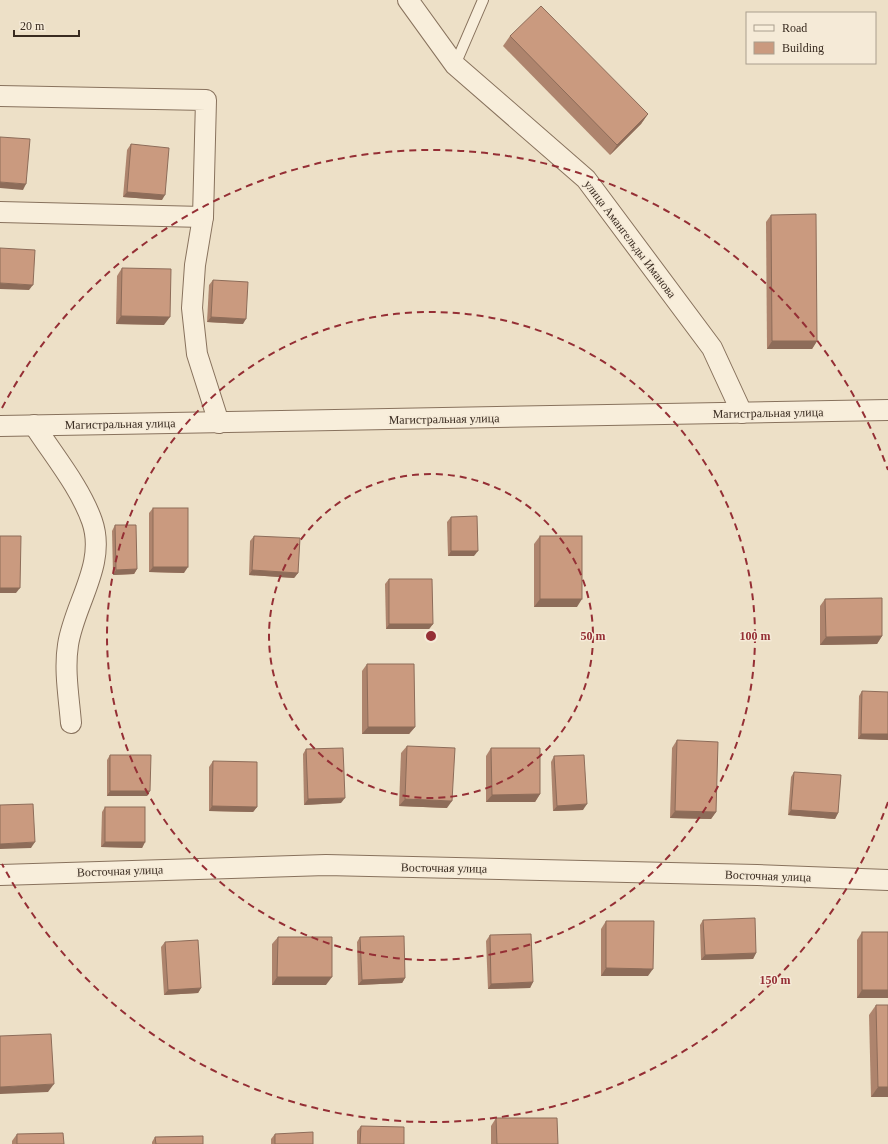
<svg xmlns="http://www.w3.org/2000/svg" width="888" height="1144" font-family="Georgia,serif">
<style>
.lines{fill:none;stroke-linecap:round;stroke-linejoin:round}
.service-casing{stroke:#88725d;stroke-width:12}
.minor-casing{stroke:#88725d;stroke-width:22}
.service{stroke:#f8eedb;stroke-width:10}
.minor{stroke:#f8eedb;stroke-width:20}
.wall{fill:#ae846d}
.shaded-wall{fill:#8d6c59}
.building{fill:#ca9a7f;stroke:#8d6c59}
.ring{fill:none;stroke:#952f35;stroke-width:2;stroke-dasharray:7 5}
.labels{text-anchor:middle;stroke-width:3;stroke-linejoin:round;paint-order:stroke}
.street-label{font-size:12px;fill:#392b20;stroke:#f5ead7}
.centre{fill:#952f35;stroke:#f5ead7;stroke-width:2}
.ring-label{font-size:12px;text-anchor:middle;font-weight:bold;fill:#952f35;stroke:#f5ead7;stroke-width:3;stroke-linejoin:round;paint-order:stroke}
</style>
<rect width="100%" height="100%" fill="#ede0c7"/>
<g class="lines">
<g class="service-casing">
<path id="service" d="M455 65 483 0"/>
</g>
<g class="minor-casing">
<g id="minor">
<path d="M408 0 455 65 586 179 712 348 742 413"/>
<path d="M0 96 206 100 203 217 195 265 192 308 197 354 219 423"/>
<path d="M0 212 203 217"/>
<path d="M34 425C54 456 80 487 92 521 107 564 74 604 68 645 64 670 69 698 71 723"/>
<path d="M0 426 888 410"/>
<path d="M0 875 326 865 757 875 888 880"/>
</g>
</g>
<use href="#service" class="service"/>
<use href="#minor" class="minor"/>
</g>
<g class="wall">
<path d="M510 36 648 114 641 124 610 155 503 46Z"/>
<path d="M131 144 162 200 123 197 127 150Z"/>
<path d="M771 215 817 341 812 349H767L766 222Z"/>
<path d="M122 268 164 325 116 324 117 276Z"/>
<path d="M213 280 243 324 207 322 209 285Z"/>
<path d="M153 508 184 573 149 572V513Z"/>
<path d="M451 517 474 556H448L447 522Z"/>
<path d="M115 525 137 569 134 574 113 575 112 531Z"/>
<path d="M254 536 298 573 294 578 249 575 250 541Z"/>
<path d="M540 536 577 607H534V544Z"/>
<path d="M389 579 433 624 429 629H386L385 584Z"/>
<path d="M825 599 882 636 877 644 820 645V606Z"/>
<path d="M367 664 415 727 409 734H362V671Z"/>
<path d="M862 691 888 740 858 739 859 696Z"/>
<path d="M677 740 716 812 711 819 670 818 672 748Z"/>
<path d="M407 746 447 808 399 806 401 753Z"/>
<path d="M491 748 540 794 535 802H486V756Z"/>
<path d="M306 749 341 803 304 805 303 754Z"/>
<path d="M110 755 150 791 147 796H107V760Z"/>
<path d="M554 756 583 810 553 811 551 762Z"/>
<path d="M213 761 257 807 253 812 209 811V767Z"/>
<path d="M794 772 838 813 835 819 788 815 791 777Z"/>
<path d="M105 807 145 842 142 848 101 847 102 812Z"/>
<path d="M703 920 756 953 753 959 701 960 700 925Z"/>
<path d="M606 921 648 976H601V929Z"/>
<path d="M862 932H888V998H857V940Z"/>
<path d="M490 935 533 982 530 988 488 989 486 941Z"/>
<path d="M278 937 326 985H272V944Z"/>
<path d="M360 937 405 978 402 983 358 985 357 942Z"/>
<path d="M165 942 201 988 198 993 164 995 161 947Z"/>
<path d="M876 1005 888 1097H871L869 1015Z"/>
<path d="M496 1118 558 1144H491V1126Z"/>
<path d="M361 1126 404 1144H357V1131Z"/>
<path d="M17 1134 64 1144H12V1141Z"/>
<path d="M275 1134 313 1144H271V1139Z"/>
<path d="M155 1137 203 1144H152V1142Z"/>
</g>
<g class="shaded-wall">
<path d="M648 114 641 124 610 155 617 145Z"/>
<path d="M0 182 26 184 23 190 0 188Z"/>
<path d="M127 192 165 195 162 200 123 197Z"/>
<path d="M0 283 33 285 29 290 0 289Z"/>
<path d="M121 316 170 317 164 325 116 324Z"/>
<path d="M211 317 246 319 243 324 207 322Z"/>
<path d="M772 341H817L812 349H767Z"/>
<path d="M451 551H478L474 556H448Z"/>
<path d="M153 567H188L184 573 149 572Z"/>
<path d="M137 569 134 574 113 575 116 570Z"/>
<path d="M252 570 298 573 294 578 249 575Z"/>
<path d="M0 588H20L16 593H0Z"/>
<path d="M540 599H582L577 607H534Z"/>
<path d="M389 624H433L429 629H386Z"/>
<path d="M882 636 877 644 820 645 826 637Z"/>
<path d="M368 727H415L409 734H362Z"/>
<path d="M861 734H888V740L858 739Z"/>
<path d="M110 791H150L147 796H107Z"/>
<path d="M540 794 535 802H486L492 795Z"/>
<path d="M345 798 341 803 304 805 308 799Z"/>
<path d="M405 799 452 801 447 808 399 806Z"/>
<path d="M587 804 583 810 553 811 557 806Z"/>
<path d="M212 806 257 807 253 812 209 811Z"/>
<path d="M791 810 838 813 835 819 788 815Z"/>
<path d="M675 811 716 812 711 819 670 818Z"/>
<path d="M35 842 31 848 0 849V844Z"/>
<path d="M105 842H145L142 848 101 847Z"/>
<path d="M756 953 753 959 701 960 705 955Z"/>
<path d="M606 968 653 969 648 976H601Z"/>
<path d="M277 977H332L326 985H272Z"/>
<path d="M405 978 402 983 358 985 362 980Z"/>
<path d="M533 982 530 988 488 989 491 984Z"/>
<path d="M201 988 198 993 164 995 168 990Z"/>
<path d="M862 990H888V998H857Z"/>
<path d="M54 1084 48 1092 0 1094V1087Z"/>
<path d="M878 1087H888V1097H871Z"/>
</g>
<g class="building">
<path d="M541 6 648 114 617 145 510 36Z"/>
<path d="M0 137 30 139 26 184 0 182Z"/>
<path d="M131 144 169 148 165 195 127 192Z"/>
<path d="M816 214 817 341H772L771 215Z"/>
<path d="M0 248 35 250 33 285 0 283Z"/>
<path d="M122 268 171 269 170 317 121 316Z"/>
<path d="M213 280 248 282 246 319 211 317Z"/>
<rect x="153" y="508" width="35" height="59"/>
<path d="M477 516 478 551H451V517Z"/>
<path d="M115 525H136L137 569 116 570Z"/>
<path d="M0 536H21L20 588H0Z"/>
<path d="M254 536 300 538 298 573 252 570Z"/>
<rect x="540" y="536" width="42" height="63"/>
<path d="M389 579H432L433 624H389Z"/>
<path d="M882 598V636L826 637 825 599Z"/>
<path d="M367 664H414L415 727H368Z"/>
<path d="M862 691 888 692V734H861Z"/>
<path d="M677 740 718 742 716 812 675 811Z"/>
<path d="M407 746 455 748 452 801 405 799Z"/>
<path d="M343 748 345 798 308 799 306 749Z"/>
<path d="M491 748H540V794L492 795Z"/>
<path d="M110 755H151L150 791H110Z"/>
<path d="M584 755 587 804 557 806 554 756Z"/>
<path d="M213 761 257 762V807L212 806Z"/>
<path d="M794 772 841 775 838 813 791 810Z"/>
<path d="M33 804 35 842 0 844V805Z"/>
<rect x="105" y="807" width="40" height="35"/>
<path d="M755 918 756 953 705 955 703 920Z"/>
<path d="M606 921H654L653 969 606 968Z"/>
<rect x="862" y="932" width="26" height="58"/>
<path d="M531 934 533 982 491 984 490 935Z"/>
<path d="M404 936 405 978 362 980 360 937Z"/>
<path d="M278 937H332V977H277Z"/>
<path d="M198 940 201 988 168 990 165 942Z"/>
<path d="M876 1005H888V1087H878Z"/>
<path d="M51 1034 54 1084 0 1087V1036Z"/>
<path d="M496 1118H557L558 1144H497Z"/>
<path d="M361 1126 404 1127V1144H360Z"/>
<path d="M313 1132V1144H275V1134Z"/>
<path d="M63 1133 64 1144H17V1134Z"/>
<path d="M203 1136V1144H156L155 1137Z"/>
</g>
<g class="ring">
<circle cx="431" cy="636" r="162"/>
<circle cx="431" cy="636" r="324"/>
<path d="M888 802A486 486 0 0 1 2 864M2 408A486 486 0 0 1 888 470"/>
</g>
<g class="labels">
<g class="street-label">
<text transform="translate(630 239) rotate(53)" y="4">улица Амангельды Иманова</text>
<text transform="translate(768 413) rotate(-1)" y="4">Магистральная улица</text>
<text transform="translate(444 419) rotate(-1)" y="4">Магистральная улица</text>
<text transform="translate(120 424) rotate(-1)" y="4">Магистральная улица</text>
<text transform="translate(444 868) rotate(1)" y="4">Восточная улица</text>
<text transform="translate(120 871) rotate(-2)" y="4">Восточная улица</text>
<text transform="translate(768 876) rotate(2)" y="4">Восточная улица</text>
</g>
</g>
<circle cx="431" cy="636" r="6" class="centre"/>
<g class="ring-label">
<text x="593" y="640">50 m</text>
<text x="755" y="640">100 m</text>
<text x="775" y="984">150 m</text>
</g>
<rect x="746" y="12" width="130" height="52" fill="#f5ead7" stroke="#aa9e8e"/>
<rect x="754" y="25" width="20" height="6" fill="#f8eedb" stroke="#aa9e8e"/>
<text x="782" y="32" font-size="12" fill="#392b20">Road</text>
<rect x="754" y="42" width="20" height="12" fill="#ca9a7f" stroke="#aa9e8e"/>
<text x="782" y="52" font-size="12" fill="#392b20">Building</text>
<path d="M14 30v6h65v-6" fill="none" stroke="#392b20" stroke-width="2"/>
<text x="20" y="30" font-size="12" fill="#392b20" stroke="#f5ead7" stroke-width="3" paint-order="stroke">20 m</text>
</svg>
